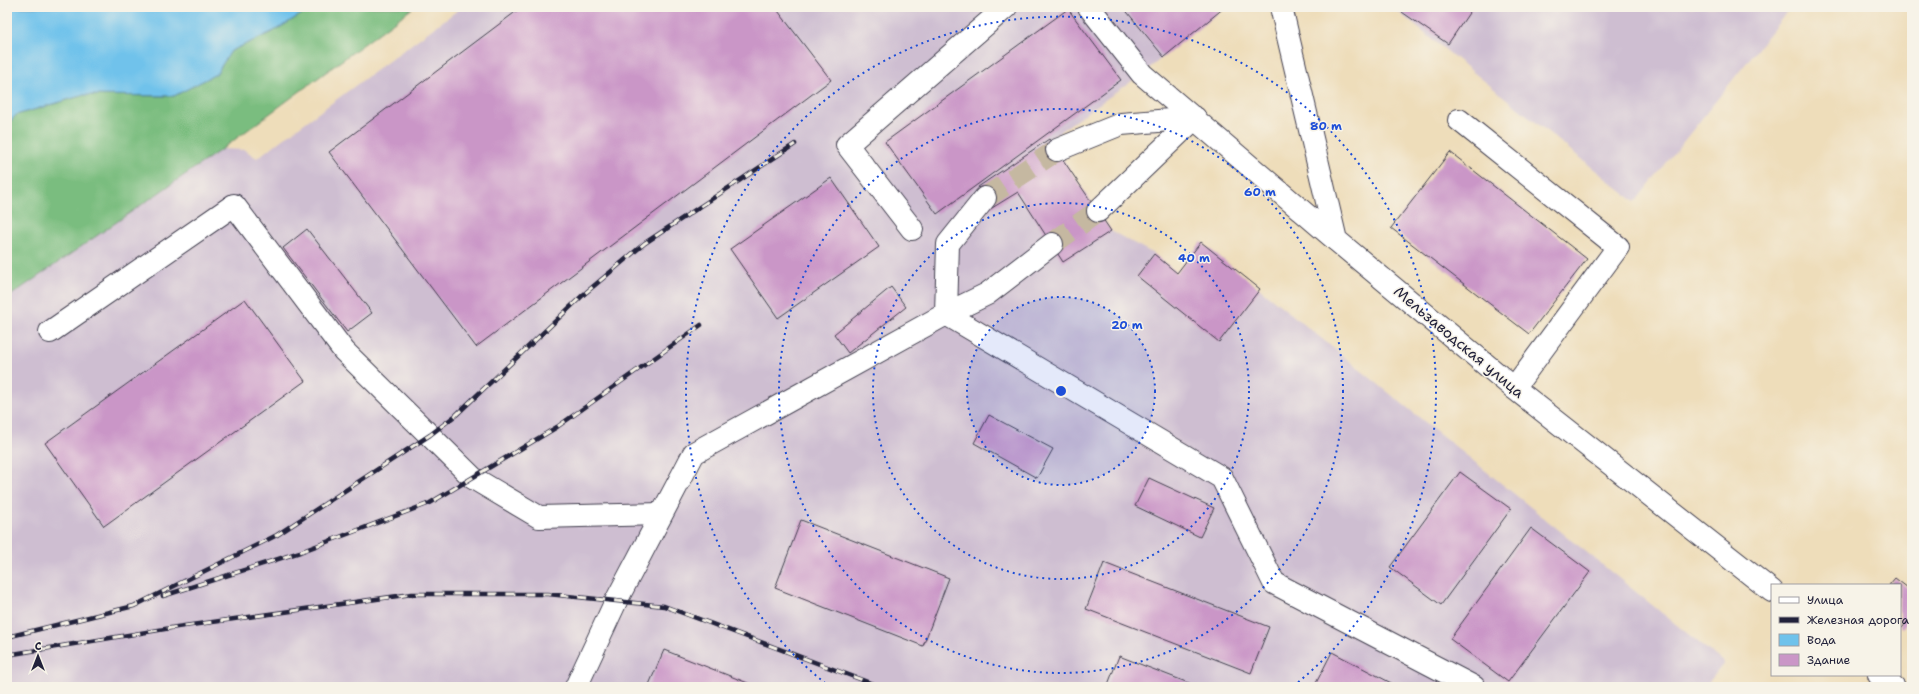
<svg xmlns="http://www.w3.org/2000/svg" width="1919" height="694" font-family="'Shantell Sans',sans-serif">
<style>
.industrial{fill:#cebed1}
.forest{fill:#7abd7f;stroke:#4e705d}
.water{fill:#6fc2eb;stroke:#487293}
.building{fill:#ca96c7}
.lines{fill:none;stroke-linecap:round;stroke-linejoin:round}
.minor-tunnel{stroke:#c5b8a1;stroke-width:22;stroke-dasharray:22 11;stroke-linecap:butt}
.minor-casing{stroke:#413e4e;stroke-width:24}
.minor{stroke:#fff;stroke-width:22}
.rail-casing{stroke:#22223b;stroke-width:4.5}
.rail{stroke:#f7f3e8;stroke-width:3;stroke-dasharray:9;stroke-linecap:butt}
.ring{fill:none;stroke:#1d4ed8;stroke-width:2;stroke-dasharray:2 4}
.labels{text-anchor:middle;stroke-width:3;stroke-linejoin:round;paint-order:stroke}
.street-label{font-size:15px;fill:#22223b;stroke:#f7f3e8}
.centre{fill:#1d4ed8;stroke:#f7f3e8;stroke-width:2}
.ring-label{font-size:12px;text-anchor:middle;font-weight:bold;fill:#1d4ed8;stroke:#f7f3e8;stroke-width:3;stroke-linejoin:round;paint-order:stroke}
</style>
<rect width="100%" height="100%" fill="#f7f3e8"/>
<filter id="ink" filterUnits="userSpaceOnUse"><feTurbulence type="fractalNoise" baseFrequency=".025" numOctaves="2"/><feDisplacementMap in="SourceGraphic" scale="8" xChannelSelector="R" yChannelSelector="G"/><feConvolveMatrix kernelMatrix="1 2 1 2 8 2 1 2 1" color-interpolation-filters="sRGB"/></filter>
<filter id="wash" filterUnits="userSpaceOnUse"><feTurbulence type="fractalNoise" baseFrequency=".012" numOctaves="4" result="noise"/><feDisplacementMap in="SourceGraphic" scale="16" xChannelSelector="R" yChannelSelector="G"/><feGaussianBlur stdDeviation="0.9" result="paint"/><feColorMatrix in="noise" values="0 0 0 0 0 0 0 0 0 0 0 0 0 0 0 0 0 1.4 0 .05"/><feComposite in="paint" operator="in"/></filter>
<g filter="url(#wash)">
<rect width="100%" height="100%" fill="#eeddba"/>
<g class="industrial">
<path d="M462 7H1225L1142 74 1049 139 1111 231 1154 254 1137 276 1219 342 1260 289 1724 663 1705 687H7V298L222 149 245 150 257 158Z"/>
<path d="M1392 7H1791L1635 202Z"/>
</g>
<path class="forest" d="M313 7H414L222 149 7 298V125L16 115 84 95 174 96 216 74 231 51 274 31Z"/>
<path class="water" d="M7 7H313L274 31 231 51 216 74 174 96 84 95 16 115 7 125Z"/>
<g id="blocks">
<g class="building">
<path d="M522 7H775L831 80 476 347 329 152Z"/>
<path d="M1123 7H1225L1164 57Z"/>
<path d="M1401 7H1473L1448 44 1399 10Z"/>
<path d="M1068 9 1121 80 937 214 885 142Z"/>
<path d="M1049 139 1111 231 1063 262 1018 192 992 208 978 187Z"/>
<path d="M1450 152 1587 259 1529 334 1391 228Z"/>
<path d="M831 178 879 247 778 318 730 249Z"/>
<path d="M307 229 372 313 347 332 283 248Z"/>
<path d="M1201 242 1260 289 1219 342 1137 276 1154 254 1177 273Z"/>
<path d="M891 287 906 307 848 353 834 334Z"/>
<path d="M245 299 305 381 104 526 45 443Z"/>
<path d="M989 415 1053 449 1037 478 974 443Z"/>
<path d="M1460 472 1511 509 1441 605 1390 567Z"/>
<path d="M1149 478 1214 508 1200 537 1135 506Z"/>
<path d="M801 520 949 578 923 646 775 588Z"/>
<path d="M1531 528 1590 572 1508 682 1450 639Z"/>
<path d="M1104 563 1269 627 1251 673 1086 609Z"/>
<path d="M1895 578 1912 591V616L1902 628 1900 626V585H1889Z"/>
<path d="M664 650 758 687H648Z"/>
<path d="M1332 652 1395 685 1394 687H1314Z"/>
<path d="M1119 656 1199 687H1107Z"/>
</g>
</g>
</g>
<g filter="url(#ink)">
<use href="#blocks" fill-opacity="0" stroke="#413e4e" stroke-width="1"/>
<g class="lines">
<g class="minor-tunnel">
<path d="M985 198 1057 150"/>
<path d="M1052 244 1098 211"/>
</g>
<g class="minor-casing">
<g id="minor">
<path d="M1089 7 1142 74 1336 240"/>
<path d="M1281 7 1336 240 1514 388 1772 591"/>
<path d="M1459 120 1618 247 1514 388"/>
<path d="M1057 150 1121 124 1195 118"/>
<path d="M985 198 948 244 946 314 987 294 1052 244"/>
<path d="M1098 211 1195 118"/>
<path d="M912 229 847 145 1006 7"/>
<path d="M50 332 234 205 344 351 473 478 539 517 661 514"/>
<path d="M1879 675 1894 687"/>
<path d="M576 687 616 601 694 453 946 314 1222 478 1274 583 1474 687"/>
</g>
</g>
<use href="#minor" class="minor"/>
<g class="rail-casing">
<g id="rail">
<path d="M163 596 300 552 430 503 557 427 701 325"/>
<path d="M7 637 134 606 277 535 430 435 456 415 583 295 645 243 795 144"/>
<path d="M7 655 177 627 412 594H548L664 606 881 687"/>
</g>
</g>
<use href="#rail" class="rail"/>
</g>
</g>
<circle cx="1061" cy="391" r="94" fill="#1d4ed8" fill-opacity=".12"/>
<g class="ring">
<circle cx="1061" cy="391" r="94"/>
<circle cx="1061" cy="391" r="188"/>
<circle cx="1061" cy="391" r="282"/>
<path d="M830 687A375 375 0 1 1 1292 687"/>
</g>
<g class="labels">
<g class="street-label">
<text transform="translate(1459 342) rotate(40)" y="5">Мельзаводская улица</text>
</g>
</g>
<circle cx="1061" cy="391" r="6" class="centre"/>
<g class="ring-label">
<text x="1326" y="130">80 m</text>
<text x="1260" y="196">60 m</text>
<text x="1194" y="262">40 m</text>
<text x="1127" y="329">20 m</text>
</g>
<rect width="1919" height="694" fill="none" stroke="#f7f3e8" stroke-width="24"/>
<rect x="1771" y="584" width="130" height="92" fill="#f7f3e8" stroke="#a29fa3"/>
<rect x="1779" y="597" width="20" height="6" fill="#ffffff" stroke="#a29fa3"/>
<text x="1807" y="604" font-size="12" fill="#22223b">Улица</text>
<rect x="1779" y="617" width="20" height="6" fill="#22223b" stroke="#a29fa3"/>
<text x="1807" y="624" font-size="12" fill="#22223b">Железная дорога</text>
<rect x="1779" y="634" width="20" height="12" fill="#6fc2eb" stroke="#a29fa3"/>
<text x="1807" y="644" font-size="12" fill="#22223b">Вода</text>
<rect x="1779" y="654" width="20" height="12" fill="#ca96c7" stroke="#a29fa3"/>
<text x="1807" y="664" font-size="12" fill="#22223b">Здание</text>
<g transform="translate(38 656)" stroke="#f7f3e8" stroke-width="3" paint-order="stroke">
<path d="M0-3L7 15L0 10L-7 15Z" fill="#22223b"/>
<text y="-6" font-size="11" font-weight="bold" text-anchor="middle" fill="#22223b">С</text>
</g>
</svg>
